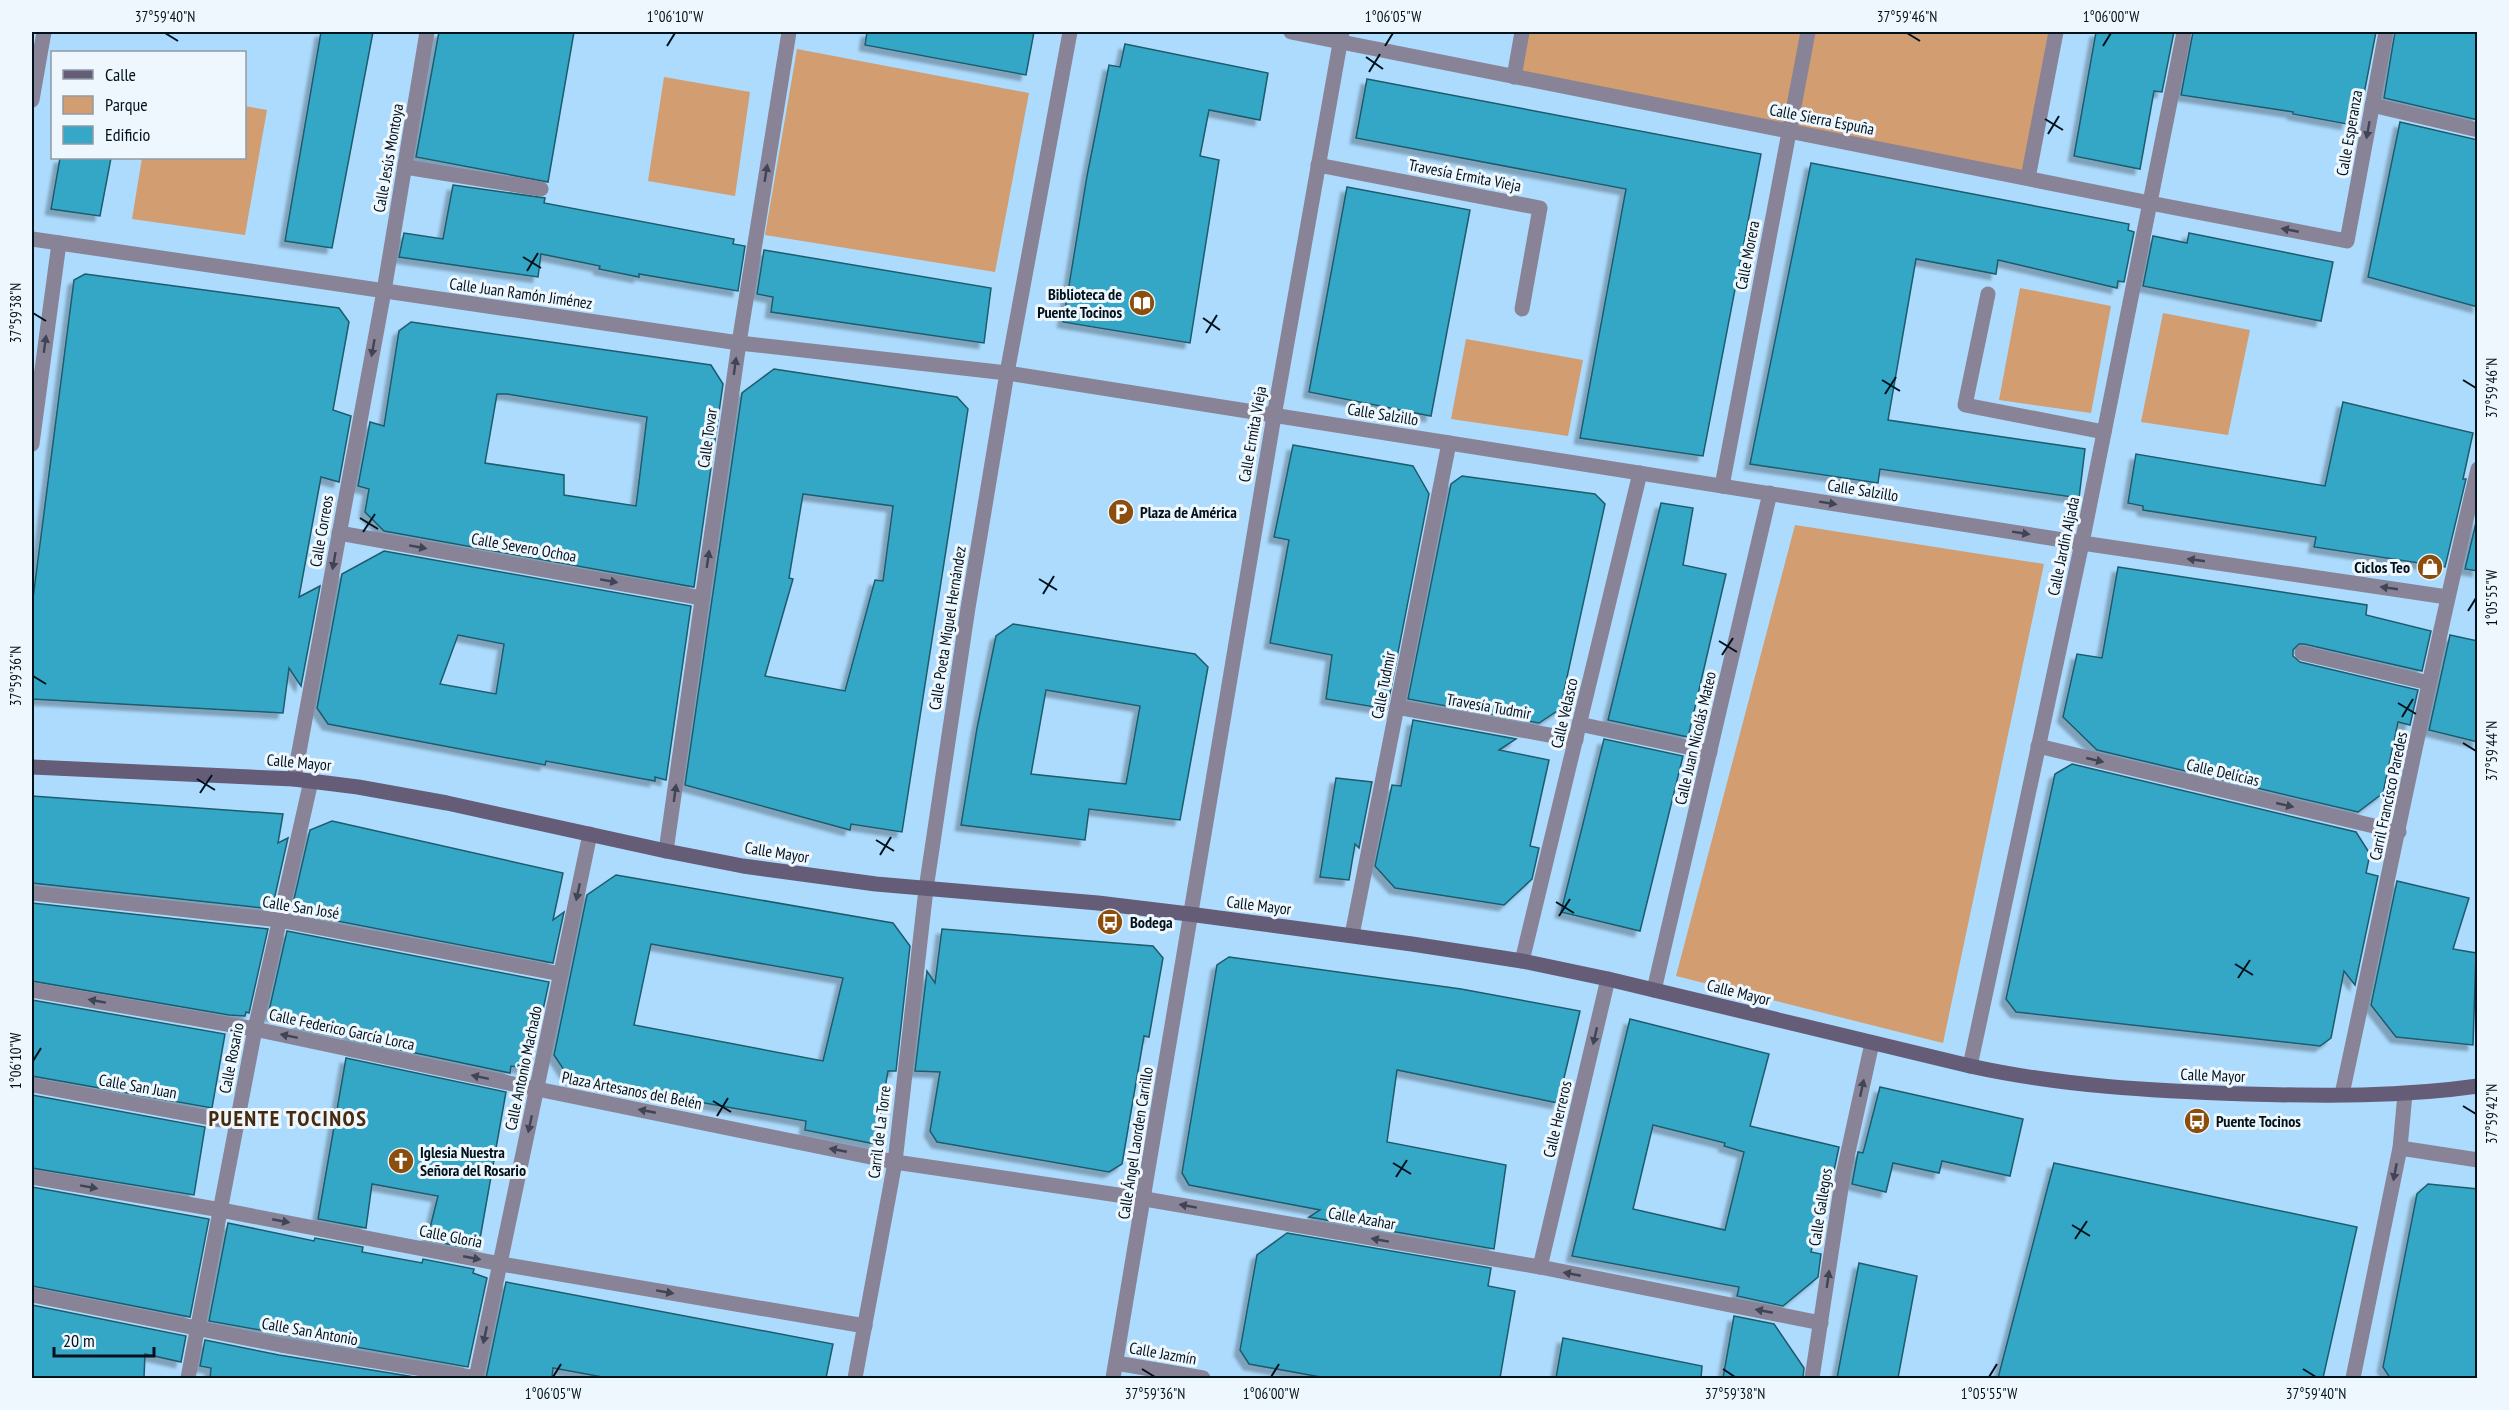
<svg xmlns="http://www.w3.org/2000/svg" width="2509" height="1410" font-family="'PT Sans Narrow',sans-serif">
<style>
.green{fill:#d19d71}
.building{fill:#36a7c6;stroke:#1e5b6d;stroke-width:1.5;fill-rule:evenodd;filter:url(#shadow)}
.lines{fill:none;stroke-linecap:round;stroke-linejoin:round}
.pedestrian{stroke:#898397;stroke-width:15}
.minor{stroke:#898397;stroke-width:15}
.secondary{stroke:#655c78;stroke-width:15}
.oneway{fill:#3f4554}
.ticks{fill:none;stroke:#02121d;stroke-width:2}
.labels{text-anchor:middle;stroke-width:6;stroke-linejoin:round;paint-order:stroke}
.street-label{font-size:16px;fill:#02121d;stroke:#eef7fe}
.poi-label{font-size:16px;font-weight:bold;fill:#02121d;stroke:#eef7fe;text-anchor:start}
.district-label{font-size:22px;font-weight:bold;letter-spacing:1.5px;fill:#47290e;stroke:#eef7fe}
.neatline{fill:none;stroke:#02121d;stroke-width:2}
.ticks-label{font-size:15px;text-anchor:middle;fill:#02121d}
</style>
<defs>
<filter id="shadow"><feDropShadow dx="-5.5" dy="5.5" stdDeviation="1.5" flood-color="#0004"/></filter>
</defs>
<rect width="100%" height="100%" fill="#addbfd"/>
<g class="green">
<path d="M1522 32H2056L2028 178 1514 77Z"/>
<path d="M797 49 1029 93 995 272 765 235Z"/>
<path d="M664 77 750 92 735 196 648 181Z"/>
<path d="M245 106 267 110 245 235 132 219 142 158H244Z"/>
<path d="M2020 288 2111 306 2091 413 1999 400Z"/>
<path d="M2163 313 2250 330 2228 435 2141 422Z"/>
<path d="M1466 339 1583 360 1568 436 1451 419Z"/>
<path d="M1795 525 2044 564 1943 1043 1676 976Z"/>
</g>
<g class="building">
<path d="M321 32H373L332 248 285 241Z"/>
<path d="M439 32H574L548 182 416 157Z"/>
<path d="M867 32H1034L1026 75 865 45Z"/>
<path d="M2096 32H2174L2162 92 2154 91 2140 169 2074 156Z"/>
<path d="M2193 32H2376L2364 94 2353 91 2347 124 2293 114V112L2181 95Z"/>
<path d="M2395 32H2478V120L2384 98Z"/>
<path d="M1125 44 1268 73 1260 120 1209 110 1200 156 1219 160 1190 343 1063 322 1087 176 1109 65 1120 67Z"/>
<path d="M1367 79 1761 154 1703 456 1580 438 1626 189 1356 138Z"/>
<path d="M2400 122 2478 140V307L2368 277Z"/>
<path d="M60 158H111L100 216 51 209Z"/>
<path d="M1811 163 2129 224 2128 230 2134 232 2124 282 2118 281 2117 288 1998 260 1996 274 1916 259 1888 420 2085 449 2079 498 1880 469 1878 483 1750 464Z"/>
<path d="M453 185 545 198 544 203 734 239 733 244 745 246 738 291 639 274V277L599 269 600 266 541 254 538 277 399 257 404 233 443 239Z"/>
<path d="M1347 187 1470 210 1431 416 1309 392Z"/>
<path d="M2189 233 2333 262 2321 321 2143 286 2153 236 2187 243Z"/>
<path d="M764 250 991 288 984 343 771 312 773 297 757 294Z"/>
<path d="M85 274 339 308 349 322 333 410 351 416 339 482 321 477 299 597 320 586 301 686 289 668 283 713 32 699V606L74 280Z"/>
<path d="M411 322 711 365 723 384 694 587 384 531 365 512 369 489 358 486 370 422 384 426 399 331ZM497 394H507L647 417 636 506 564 495V475L485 463Z"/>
<path d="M774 369 957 397 968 409 902 832 851 824 850 830 685 785 742 393ZM803 494 893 506 883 581 875 580 845 691 765 676 793 579 789 578Z"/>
<path d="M2343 402 2473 433 2463 479H2466L2445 567 2314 547 2316 537 2143 510V506L2128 503 2136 454 2325 486Z"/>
<path d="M1293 445 1413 466 1429 494 1387 709 1326 699 1332 655 1270 643 1289 540 1274 537Z"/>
<path d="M1462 476 1595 494 1605 504 1560 709 1539 723 1408 699 1451 484Z"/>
<path d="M1661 503 1693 508 1683 565 1726 574 1688 737 1608 720Z"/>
<path d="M2478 514V571L2465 569Z"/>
<path d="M384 551 691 606 666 780 655 777V781L546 761 545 765 328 724 317 708 342 574ZM458 635 504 644 496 694 440 684Z"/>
<path d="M2118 567 2367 605 2366 615 2431 631 2422 671 2304 644H2299L2293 650V656L2300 662 2418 690 2410 725 2398 722 2383 793 2358 812 2097 750 2063 717 2077 654 2102 658Z"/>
<path d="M1013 624 1195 654 1208 667 1180 820 1089 809 1085 840 961 825 977 728 996 636ZM1046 690 1140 706 1126 784 1031 774Z"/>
<path d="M2450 635 2478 641V742L2429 730Z"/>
<path d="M1413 720 1516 739 1499 750 1549 760 1530 846 1539 848 1532 879 1504 905 1395 888 1375 866 1392 785 1401 786Z"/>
<path d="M1604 739 1683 756 1640 931 1561 912Z"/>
<path d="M2072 764 2356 832 2370 854 2366 873 2378 876 2355 985 2344 971 2331 1038 2320 1046 2016 1012 2006 999 2055 774Z"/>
<path d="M1336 778 1372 782 1359 848 1355 844 1349 880 1320 877Z"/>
<path d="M32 796 283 814 278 843 288 838 272 909 32 883Z"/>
<path d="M332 821 563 873 553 920 564 912 553 963 291 912 310 830Z"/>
<path d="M616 875 893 923 910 946 896 1071H888L875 1144 805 1130 806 1121 570 1079 554 1055 587 895ZM651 944 843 978 823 1061 634 1025Z"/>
<path d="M2397 881 2469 898 2453 949 2476 953 2473 1045 2396 1037 2371 1005Z"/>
<path d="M32 903 268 929 249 1013 246 1012 245 1016 229 1015 32 981Z"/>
<path d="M942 929 1153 946 1163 958 1149 1037 1144 1036 1122 1164 1109 1172 937 1142 930 1131 940 1072 915 1071 927 971 935 983Z"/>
<path d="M287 931 549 982 538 1033 532 1025 523 1068 511 1066 510 1073 349 1039 350 1034 298 1025 300 1019 268 1015Z"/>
<path d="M1229 957 1461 989 1580 1011 1558 1103 1397 1070 1387 1142 1506 1165 1494 1249 1309 1217 1320 1210 1189 1185 1182 1173 1217 965Z"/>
<path d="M32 1000 225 1034 212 1108 32 1076Z"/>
<path d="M1630 1019 1769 1054 1750 1126 1839 1147 1832 1180 1826 1178 1811 1252 1821 1254 1818 1277 1783 1306 1737 1296 1739 1287 1572 1256ZM1653 1125 1725 1143 1724 1146 1744 1152 1725 1230 1633 1209Z"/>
<path d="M346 1058 506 1092 478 1250 427 1240 438 1196 372 1184 366 1228 318 1219Z"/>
<path d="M1880 1087 2023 1119 2010 1176 1942 1161 1939 1173 1893 1163 1886 1192 1852 1184 1858 1152 1863 1153Z"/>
<path d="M32 1095 205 1127 194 1195 32 1168Z"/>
<path d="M2054 1163 2357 1227 2323 1378H1998Z"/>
<path d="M2428 1184 2478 1189V1378H2390L2383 1367 2417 1194Z"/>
<path d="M32 1187 209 1219 190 1317 32 1286Z"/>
<path d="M228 1223 314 1241 315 1238 363 1247 362 1252 422 1263 423 1259 474 1269 473 1273 487 1278 468 1367 209 1321Z"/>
<path d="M1287 1233 1491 1268 1488 1286 1515 1291 1500 1378H1326L1249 1364 1240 1350 1257 1255Z"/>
<path d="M1859 1263 1917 1276 1898 1378H1837Z"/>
<path d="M506 1282 833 1344 826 1378H608L553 1368 552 1378H486Z"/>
<path d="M32 1305 186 1336 181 1362 145 1354 144 1378H32Z"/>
<path d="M1734 1316 1774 1324 1804 1368 1803 1378H1723Z"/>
<path d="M1563 1338 1702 1366 1701 1378H1556Z"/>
<path d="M205 1340 279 1355 421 1378H210L211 1368 200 1366Z"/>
</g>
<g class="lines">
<g class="pedestrian">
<path d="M1291 32 2150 203"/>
<path d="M1514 77 1522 32"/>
<path d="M32 100 44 32"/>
<path d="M405 167 541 189"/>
<path d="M2028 178 2056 32"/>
<path d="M384 291 427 32"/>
<path d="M1007 373 1070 32"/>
<path d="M1722 486 1808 32"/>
<path d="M32 893 279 920 561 974"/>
<path d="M32 1085 237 1123"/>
<path d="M32 1295 281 1345 476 1378"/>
</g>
<g class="minor">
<path d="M2372 105 2478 130"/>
<path d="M1318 165 1540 208 1522 309"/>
<path d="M2150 203 2347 241 2386 32"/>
<path d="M32 239 739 343 1007 373 2082 543 2447 597"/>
<path d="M1988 294 1965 405 2104 432"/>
<path d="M32 444 59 243"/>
<path d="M339 533 702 598"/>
<path d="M2302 653 2429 683"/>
<path d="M1397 707 1576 740"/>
<path d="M1579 724 1710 752"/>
<path d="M2038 746 2399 832"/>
<path d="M294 779 384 291"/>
<path d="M666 851 739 343 789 32"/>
<path d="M1352 935 1449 443"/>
<path d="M1522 961 1640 473"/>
<path d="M32 990 255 1029 537 1089 895 1162 1145 1199 1540 1267 1821 1323"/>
<path d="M1654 990 1770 493"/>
<path d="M1970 1066 2082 543 2184 32"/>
<path d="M2342 1094C2387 886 2428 677 2478 469"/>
<path d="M2400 1148 2478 1160"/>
<path d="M32 1177 221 1210 501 1264 865 1326"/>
<path d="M1540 1267 1608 979"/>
<path d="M1116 1363 1203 1378"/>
<path d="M188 1378 255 1029 311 781"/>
<path d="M476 1378 590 834"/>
<path d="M855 1378 895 1162 926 889 968 608 1007 373"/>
<path d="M1113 1378 1274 416 1342 32"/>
<path d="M1812 1378 1843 1175 1872 1043"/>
<path d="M2353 1378 2400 1148 2405 1094"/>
</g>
<path class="secondary" d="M32 767 294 779 358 787 447 803 666 851 743 866 876 884 1098 903 1189 914 1412 944 1522 961 1608 979 1970 1066C2061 1086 2153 1091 2246 1094 2323 1096 2401 1097 2478 1086"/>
</g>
<defs><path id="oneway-solid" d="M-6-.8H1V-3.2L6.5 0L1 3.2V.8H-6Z" transform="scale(1.5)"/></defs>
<g class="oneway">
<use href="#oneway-solid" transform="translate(2368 130) rotate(100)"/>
<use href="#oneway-solid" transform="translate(766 173) rotate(-81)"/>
<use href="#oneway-solid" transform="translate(2290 230) rotate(-169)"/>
<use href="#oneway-solid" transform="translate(45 344) rotate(-82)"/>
<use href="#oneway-solid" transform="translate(373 348) rotate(100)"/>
<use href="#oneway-solid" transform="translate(735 366) rotate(-82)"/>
<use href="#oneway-solid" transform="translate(1828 503) rotate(9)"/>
<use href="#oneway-solid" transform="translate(2021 533) rotate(9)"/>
<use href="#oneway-solid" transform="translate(418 547) rotate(10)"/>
<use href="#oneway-solid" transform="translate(708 559) rotate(-82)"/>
<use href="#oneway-solid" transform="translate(2196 560) rotate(-172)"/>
<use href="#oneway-solid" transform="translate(334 561) rotate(100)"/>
<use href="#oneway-solid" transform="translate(609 581) rotate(10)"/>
<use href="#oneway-solid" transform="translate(2389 588) rotate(-172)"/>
<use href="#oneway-solid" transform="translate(2095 760) rotate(13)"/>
<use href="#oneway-solid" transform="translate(675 793) rotate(-82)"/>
<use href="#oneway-solid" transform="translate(2285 805) rotate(13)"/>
<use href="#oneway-solid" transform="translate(578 892) rotate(102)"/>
<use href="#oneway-solid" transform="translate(97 1001) rotate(-170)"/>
<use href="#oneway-solid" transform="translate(289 1036) rotate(-168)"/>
<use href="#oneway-solid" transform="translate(1595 1036) rotate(103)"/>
<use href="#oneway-solid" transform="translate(480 1077) rotate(-168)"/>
<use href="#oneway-solid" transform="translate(1862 1088) rotate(-78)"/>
<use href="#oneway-solid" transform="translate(647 1111) rotate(-169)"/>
<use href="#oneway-solid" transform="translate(530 1124) rotate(102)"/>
<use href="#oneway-solid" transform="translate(838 1150) rotate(-169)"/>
<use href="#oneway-solid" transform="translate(2395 1172) rotate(101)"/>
<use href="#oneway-solid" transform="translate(89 1187) rotate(10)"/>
<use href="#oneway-solid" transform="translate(1188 1206) rotate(-170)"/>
<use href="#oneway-solid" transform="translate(281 1221) rotate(11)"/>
<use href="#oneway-solid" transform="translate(1380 1240) rotate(-170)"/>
<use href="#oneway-solid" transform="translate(472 1258) rotate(11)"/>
<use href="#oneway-solid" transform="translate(1572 1274) rotate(-169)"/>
<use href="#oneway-solid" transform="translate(1828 1279) rotate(-82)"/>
<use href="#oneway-solid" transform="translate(665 1292) rotate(10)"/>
<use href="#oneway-solid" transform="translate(1764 1311) rotate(-169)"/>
<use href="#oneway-solid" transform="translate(485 1335) rotate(102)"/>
</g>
<path class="ticks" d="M165 33 178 41M1907 33 1920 41M667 46 675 33M1385 46 1393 33M2103 46 2111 33M1366 57 1383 69M1369 72 1380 54M2045 119 2063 130M2048 134 2059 116M523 257 541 268M527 271 538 253M33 313 46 321M1203 318 1220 330M1206 333 1217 315M1882 380 1900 391M2463 380 2476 388M1885 394 1896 377M360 518 378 529M363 532 375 514M1039 579 1057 590M1043 594 1054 576M2468 611 2476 598M1719 641 1737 652M1722 655 1733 638M33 676 46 684M2398 703 2416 714M2402 717 2413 699M2463 743 2476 751M197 779 215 790M200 793 212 775M876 840 894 851M880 855 891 837M1556 902 1574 913M1559 916 1570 899M2235 964 2253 975M2238 978 2250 960M33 1061 41 1048M713 1101 731 1112M2463 1106 2476 1114M717 1116 728 1098M1393 1163 1411 1174M1396 1177 1407 1160M2072 1225 2090 1236M2075 1239 2087 1221M1142 1369 1155 1377M1723 1369 1735 1377M2303 1369 2316 1377M553 1377 561 1364M1271 1377 1279 1364M1989 1377 1997 1364"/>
<defs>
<g id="library-disc" transform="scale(1.35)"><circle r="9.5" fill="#8b4e0d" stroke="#eef7fe"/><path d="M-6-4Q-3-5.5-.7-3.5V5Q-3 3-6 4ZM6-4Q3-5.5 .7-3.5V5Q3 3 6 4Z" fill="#fff"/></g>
<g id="parking-disc" transform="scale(1.35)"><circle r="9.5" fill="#8b4e0d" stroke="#eef7fe"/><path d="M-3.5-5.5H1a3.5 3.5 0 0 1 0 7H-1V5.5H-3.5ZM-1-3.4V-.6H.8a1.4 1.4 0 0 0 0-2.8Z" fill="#fff"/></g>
<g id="shop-disc" transform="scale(1.35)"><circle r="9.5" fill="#8b4e0d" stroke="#eef7fe"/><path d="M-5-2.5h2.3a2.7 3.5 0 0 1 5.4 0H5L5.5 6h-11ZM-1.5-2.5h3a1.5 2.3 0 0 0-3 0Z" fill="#fff"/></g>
<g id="bus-disc" transform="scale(1.35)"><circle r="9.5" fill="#8b4e0d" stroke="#eef7fe"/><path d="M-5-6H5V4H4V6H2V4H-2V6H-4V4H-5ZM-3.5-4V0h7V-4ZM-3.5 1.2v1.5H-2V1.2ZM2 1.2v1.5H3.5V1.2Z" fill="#fff"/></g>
<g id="church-disc" transform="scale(1.35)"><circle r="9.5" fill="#8b4e0d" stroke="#eef7fe"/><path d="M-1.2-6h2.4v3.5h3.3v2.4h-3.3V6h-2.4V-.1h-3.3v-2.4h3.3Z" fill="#fff"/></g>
</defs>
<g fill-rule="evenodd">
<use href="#library-disc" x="1142" y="303"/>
<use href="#parking-disc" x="1121" y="512"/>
<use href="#shop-disc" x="2430" y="567"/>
<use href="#bus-disc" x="1110" y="922"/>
<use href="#bus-disc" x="2197" y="1121"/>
<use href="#church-disc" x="401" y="1161"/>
</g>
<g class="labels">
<g class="street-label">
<text transform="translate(1822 119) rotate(11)" y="6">Calle Sierra Espuña</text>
<text transform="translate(2349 133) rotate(-80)" y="6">Calle Esperanza</text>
<text transform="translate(388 158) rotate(-80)" y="6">Calle Jesús Montoya</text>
<text transform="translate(1465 175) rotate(11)" y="6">Travesía Ermita Vieja</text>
<text transform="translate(1747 255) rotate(-79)" y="6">Calle Morera</text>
<text transform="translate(521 293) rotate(8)" y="6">Calle Juan Ramón Jiménez</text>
<text transform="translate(1383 414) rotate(9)" y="6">Calle Salzillo</text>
<text transform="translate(1252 434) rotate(-80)" y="6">Calle Ermita Vieja</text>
<text transform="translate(707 438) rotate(-82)" y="6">Calle Tovar</text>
<text transform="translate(1863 490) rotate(9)" y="6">Calle Salzillo</text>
<text transform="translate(321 531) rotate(-80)" y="6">Calle Correos</text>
<text transform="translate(2063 546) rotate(-78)" y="6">Calle Jardín Aljada</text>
<text transform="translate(524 547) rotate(10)" y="6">Calle Severo Ochoa</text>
<text transform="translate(947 628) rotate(-81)" y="6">Calle Poeta Miguel Hernández</text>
<text transform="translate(1383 685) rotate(-79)" y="6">Calle Tudmir</text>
<text transform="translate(1489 706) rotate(10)" y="6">Travesía Tudmir</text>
<text transform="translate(1564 713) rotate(-77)" y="6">Calle Velasco</text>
<text transform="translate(1695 738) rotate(-77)" y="6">Calle Juan Nicolás Mateo</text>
<text transform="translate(299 762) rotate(5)" y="6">Calle Mayor</text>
<text transform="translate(2223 772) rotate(13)" y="6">Calle Delicias</text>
<text transform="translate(2388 796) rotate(-78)" y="6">Carril Francisco Paredes</text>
<text transform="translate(777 852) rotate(9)" y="6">Calle Mayor</text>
<text transform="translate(1259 905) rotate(7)" y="6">Calle Mayor</text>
<text transform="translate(301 907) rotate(9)" y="6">Calle San José</text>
<text transform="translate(1739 992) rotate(14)" y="6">Calle Mayor</text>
<text transform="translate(342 1029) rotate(12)" y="6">Calle Federico García Lorca</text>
<text transform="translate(231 1058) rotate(-79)" y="6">Calle Rosario</text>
<text transform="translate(523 1068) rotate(-78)" y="6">Calle Antonio Machado</text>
<text transform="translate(2213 1075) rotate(2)" y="6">Calle Mayor</text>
<text transform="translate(138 1086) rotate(10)" y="6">Calle San Juan</text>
<text transform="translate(632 1090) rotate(11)" y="6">Plaza Artesanos del Belén</text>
<text transform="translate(1557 1119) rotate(-77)" y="6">Calle Herreros</text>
<text transform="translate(879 1132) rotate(-83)" y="6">Carril de La Torre</text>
<text transform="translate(1135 1143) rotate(-81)" y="6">Calle Ángel Laorden Carrillo</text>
<text transform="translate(1820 1207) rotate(-81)" y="6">Calle Gallegos</text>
<text transform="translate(1362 1218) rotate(10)" y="6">Calle Azahar</text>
<text transform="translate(451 1236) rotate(11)" y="6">Calle Gloria</text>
<text transform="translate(310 1331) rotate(10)" y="6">Calle San Antonio</text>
<text transform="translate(1163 1353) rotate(10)" y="6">Calle Jazmín</text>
</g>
<g class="poi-label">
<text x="1122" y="300" text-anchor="end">Biblioteca de<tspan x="1122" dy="18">Puente Tocinos</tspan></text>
<text x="1140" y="518">Plaza de América</text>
<text x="2410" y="573" text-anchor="end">Ciclos Teo</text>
<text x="1130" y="928">Bodega</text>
<text x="2216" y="1127">Puente Tocinos</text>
<text x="420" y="1158">Iglesia Nuestra<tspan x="420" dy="18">Señora del Rosario</tspan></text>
</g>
<g class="district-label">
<text x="288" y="1126">PUENTE TOCINOS</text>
</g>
</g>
<rect width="2509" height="1410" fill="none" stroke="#eef7fe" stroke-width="66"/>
<rect x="51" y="51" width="195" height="108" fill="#eef7fe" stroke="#909ba4" stroke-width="1.5"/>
<rect x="63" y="70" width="30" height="9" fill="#655c78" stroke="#909ba4" stroke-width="1.5"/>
<text x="105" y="81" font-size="18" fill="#02121d">Calle</text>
<rect x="63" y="96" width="30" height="18" fill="#d19d71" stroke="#909ba4" stroke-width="1.5"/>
<text x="105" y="111" font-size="18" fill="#02121d">Parque</text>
<rect x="63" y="126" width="30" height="18" fill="#36a7c6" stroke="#909ba4" stroke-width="1.5"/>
<text x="105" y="141" font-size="18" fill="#02121d">Edificio</text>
<path d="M54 1347v9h100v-9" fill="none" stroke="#02121d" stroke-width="3"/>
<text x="63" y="1347" font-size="18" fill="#02121d" stroke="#eef7fe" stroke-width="4.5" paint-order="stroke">20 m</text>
<rect x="33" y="33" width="2443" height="1344" class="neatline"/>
<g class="ticks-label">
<text x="165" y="22">37°59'40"N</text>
<text x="675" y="22">1°06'10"W</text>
<text x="1393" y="22">1°06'05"W</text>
<text x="1907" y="22">37°59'46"N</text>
<text x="2111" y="22">1°06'00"W</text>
<text transform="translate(16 313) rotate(-90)" y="5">37°59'38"N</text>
<text transform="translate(2492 388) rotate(-90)" y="5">37°59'46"N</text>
<text transform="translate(2492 598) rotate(-90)" y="5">1°05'55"W</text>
<text transform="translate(16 676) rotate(-90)" y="5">37°59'36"N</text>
<text transform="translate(2492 751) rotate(-90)" y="5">37°59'44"N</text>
<text transform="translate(16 1061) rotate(-90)" y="5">1°06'10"W</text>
<text transform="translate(2492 1114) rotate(-90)" y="5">37°59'42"N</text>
<text x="553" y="1399">1°06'05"W</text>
<text x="1155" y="1399">37°59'36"N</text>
<text x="1271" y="1399">1°06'00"W</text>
<text x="1735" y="1399">37°59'38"N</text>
<text x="1989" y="1399">1°05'55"W</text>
<text x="2316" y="1399">37°59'40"N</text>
</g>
</svg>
